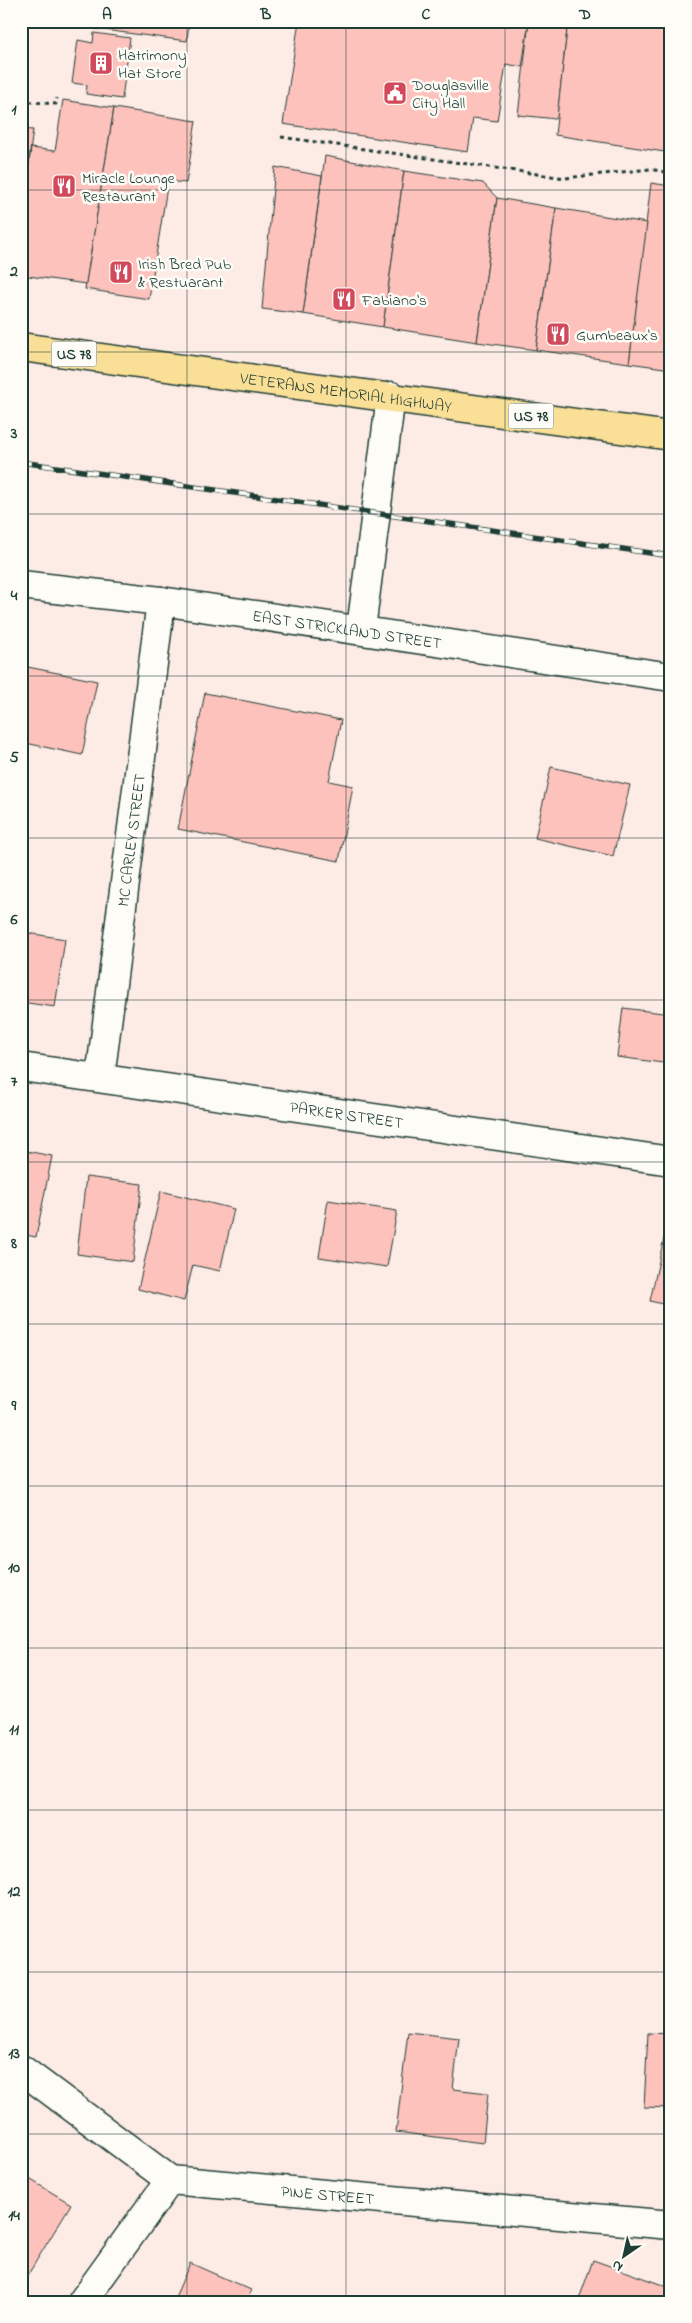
<svg xmlns="http://www.w3.org/2000/svg" width="692" height="2323" font-family="'Indie Flower',sans-serif">
<style>
.building{fill:#fec2bd;stroke:#1f3d34}
.lines{fill:none;stroke-linecap:round;stroke-linejoin:round}
.minor-casing{stroke:#1f3d34;stroke-width:31}
.primary-casing{stroke:#1f3d34;stroke-width:31}
.path{stroke:#1f3d34;stroke-width:3;stroke-dasharray:4 4;stroke-linecap:butt}
.minor{stroke:#fdfcf7;stroke-width:28}
.primary{stroke:#fadf96;stroke-width:28}
.rail-casing{stroke:#1f3d34;stroke-width:5.5}
.rail{stroke:#fdfcf7;stroke-width:4;stroke-dasharray:11;stroke-linecap:butt}
.grid{fill:none;stroke:#1f3d34;stroke-width:1;stroke-opacity:0.55}
.labels{text-anchor:middle;stroke-width:5;stroke-linejoin:round;paint-order:stroke}
.shield{fill:#fdfcf7;stroke:#62766e;stroke-width:1}
.shield-label{font-size:15px;font-weight:bold;fill:#1f3d34}
.poi-label{font-size:16px;fill:#1f3d34;stroke:#fdfcf7;text-anchor:start}
.street-label{font-size:16px;fill:#1f3d34;stroke:#fdfcf7}
.neatline{fill:none;stroke:#1f3d34;stroke-width:2}
.grid-label{font-size:16px;text-anchor:middle;font-weight:bold;fill:#1f3d34}
</style>
<rect width="100%" height="100%" fill="#fdebe6"/>
<filter id="ink" filterUnits="userSpaceOnUse"><feTurbulence type="fractalNoise" baseFrequency=".02" numOctaves="2"/><feDisplacementMap in="SourceGraphic" scale="10" xChannelSelector="R" yChannelSelector="G"/><feConvolveMatrix kernelMatrix="1 2 1 2 8 2 1 2 1" color-interpolation-filters="sRGB"/></filter>
<g filter="url(#ink)">
<g class="building">
<path d="M74 21H189L187 41 74 26Z"/>
<path d="M299 21H529L522 67 506 64 497 121 473 118 468 152 283 124Z"/>
<path d="M529 21H568L557 119 518 115Z"/>
<path d="M568 21H671V153L555 135Z"/>
<path d="M94 33 130 38 122 99 86 94 87 85 72 83 78 40 93 43Z"/>
<path d="M63 100 114 108 86 284 21 275V220L31 148 55 151Z"/>
<path d="M114 108 196 121 186 183 168 181 149 299 85 289Z"/>
<path d="M21 129 33 130 21 218Z"/>
<path d="M325 156 404 171 383 327 303 314Z"/>
<path d="M275 167 322 176 303 314 262 309Z"/>
<path d="M404 171 483 183 497 198 477 342 383 327Z"/>
<path d="M651 183 671 186V369L629 363Z"/>
<path d="M497 198 556 208 536 350 477 342Z"/>
<path d="M556 208 647 223 629 363 536 350Z"/>
<path d="M28 667 97 681 82 755 21 742V701Z"/>
<path d="M205 693 341 720 329 781 353 786 339 861 178 829Z"/>
<path d="M551 767 630 785 613 856 535 838Z"/>
<path d="M21 932 65 939 55 1007 21 1002Z"/>
<path d="M623 1008 671 1014V1064L617 1057Z"/>
<path d="M21 1150 52 1156 36 1237 21 1234Z"/>
<path d="M86 1177 142 1184 133 1262 77 1254Z"/>
<path d="M161 1191 234 1209 220 1271 193 1265 184 1301 138 1289Z"/>
<path d="M328 1200 397 1211 387 1267 319 1257Z"/>
<path d="M666 1229 671 1230V1306L650 1301Z"/>
<path d="M408 2032 459 2038 453 2089 488 2093 483 2143 396 2132Z"/>
<path d="M648 2033 671 2034V2108L644 2107Z"/>
<path d="M21 2174 71 2204 21 2286Z"/>
<path d="M593 2260 671 2288V2302H578Z"/>
<path d="M190 2263 251 2290 246 2302H173Z"/>
</g>
<g class="lines">
<g class="minor-casing">
<g id="minor">
<path id="s1" d="M21 585 161 601 671 677"/>
<path d="M361 629 391 396"/>
<path id="s2" d="M21 1067 671 1161"/>
<path id="s3" d="M100 1078 161 601"/>
<path id="s4" d="M21 2069 170 2180 671 2225"/>
<path d="M82 2302 170 2180"/>
</g>
</g>
<g class="primary-casing">
<g id="primary">
<path id="s5" d="M21 347 671 436"/>
</g>
</g>
<g class="path">
<path d="M21 101 56 104 57 98"/>
<path d="M281 137 565 178 650 169 671 173"/>
</g>
<use href="#minor" class="minor"/>
<use href="#primary" class="primary"/>
<g class="rail-casing">
<path id="rail" d="M21 462 671 556"/>
</g>
<use href="#rail" class="rail"/>
</g>
</g>
<path class="grid" d="M187 21V2302M346 21V2302M505 21V2302M21 190H671M21 352H671M21 514H671M21 676H671M21 838H671M21 1000H671M21 1162H671M21 1324H671M21 1486H671M21 1648H671M21 1810H671M21 1972H671M21 2134H671"/>
<defs>
<g id="building-square" transform="scale(1.25)"><rect x="-9" y="-9" width="18" height="18" rx="4" fill="#d1495b" stroke="#fdfcf7"/><path d="M-4-6H4V6H1V3H-1V6H-4ZM-2.5-4.3h1.7v1.8h-1.7ZM.8-4.3h1.7v1.8H.8ZM-2.5-1h1.7V.8h-1.7ZM.8-1h1.7V.8H.8Z" fill="#fff"/></g>
<g id="civic-square" transform="scale(1.25)"><rect x="-9" y="-9" width="18" height="18" rx="4" fill="#d1495b" stroke="#fdfcf7"/><path d="M-.6-6.5H3V-4.5H.6V-3L4-1V1h2V6H-6V1h2V-1L-.6-3ZM-1.2 2.5V6h2.4V2.5Z" fill="#fff"/></g>
<g id="restaurant-square" transform="scale(1.25)"><rect x="-9" y="-9" width="18" height="18" rx="4" fill="#d1495b" stroke="#fdfcf7"/><path d="M-5-6h1v4h1v-4h1v4h1v-4h1v5L-1.5 .5V6h-2V.5L-5-1ZM5-6V6H3V1.5H1.5Q1.5-4 5-6Z" fill="#fff"/></g>
</defs>
<g fill-rule="evenodd">
<use href="#building-square" x="101" y="63"/>
<use href="#civic-square" x="395" y="93"/>
<use href="#restaurant-square" x="64" y="186"/>
<use href="#restaurant-square" x="121" y="272"/>
<use href="#restaurant-square" x="344" y="299"/>
<use href="#restaurant-square" x="558" y="334"/>
</g>
<g class="labels">
<g class="shield">
<rect x="51.5" y="341.5" width="45" height="25" rx="4"/>
<rect x="508.5" y="403.5" width="45" height="25" rx="4"/>
</g>
<g class="shield-label">
<text x="74" y="359">US 78</text>
<text x="531" y="421">US 78</text>
</g>
<g class="poi-label">
<text x="118" y="60">Hatrimony<tspan x="118" dy="18">Hat Store</tspan></text>
<text x="412" y="90">Douglasville<tspan x="412" dy="18">City Hall</tspan></text>
<text x="82" y="183">Miracle Lounge<tspan x="82" dy="18">Restaurant</tspan></text>
<text x="138" y="269">Irish Bred Pub<tspan x="138" dy="18">&amp; Restuarant</tspan></text>
<text x="362" y="305">Fabiano's</text>
<text x="576" y="340">Gumbeaux's</text>
</g>
<g class="street-label">
<text dy="6" stroke="none"><textPath href="#s5" startOffset="328">VETERANS MEMORIAL HIGHWAY</textPath></text>
<text dy="6" stroke="none"><textPath href="#s1" startOffset="329">EAST STRICKLAND STREET</textPath></text>
<text dy="6" stroke="none"><textPath href="#s3" startOffset="240">MC CARLEY STREET</textPath></text>
<text dy="6" stroke="none"><textPath href="#s2" startOffset="329">PARKER STREET</textPath></text>
<text dy="6" stroke="none"><textPath href="#s4" startOffset="344">PINE STREET</textPath></text>
</g>
</g>
<rect width="692" height="2323" fill="none" stroke="#fdfcf7" stroke-width="55"/>
<g transform="translate(624 2256) rotate(214)" stroke="#fdfcf7" stroke-width="4" paint-order="stroke">
<path d="M0-4L9 19L0 12L-9 19Z" fill="#1f3d34"/>
<text y="-8" font-size="14" font-weight="bold" text-anchor="middle" fill="#1f3d34">N</text>
</g>
<rect x="28" y="28" width="636" height="2268" class="neatline"/>
<g class="grid-label">
<text x="107" y="19">A</text>
<text x="266" y="19">B</text>
<text x="426" y="19">C</text>
<text x="585" y="19">D</text>
<text x="14" y="114">1</text>
<text x="14" y="276">2</text>
<text x="14" y="438">3</text>
<text x="14" y="600">4</text>
<text x="14" y="762">5</text>
<text x="14" y="924">6</text>
<text x="14" y="1086">7</text>
<text x="14" y="1248">8</text>
<text x="14" y="1410">9</text>
<text x="14" y="1572">10</text>
<text x="14" y="1734">11</text>
<text x="14" y="1896">12</text>
<text x="14" y="2058">13</text>
<text x="14" y="2220">14</text>
</g>
</svg>
